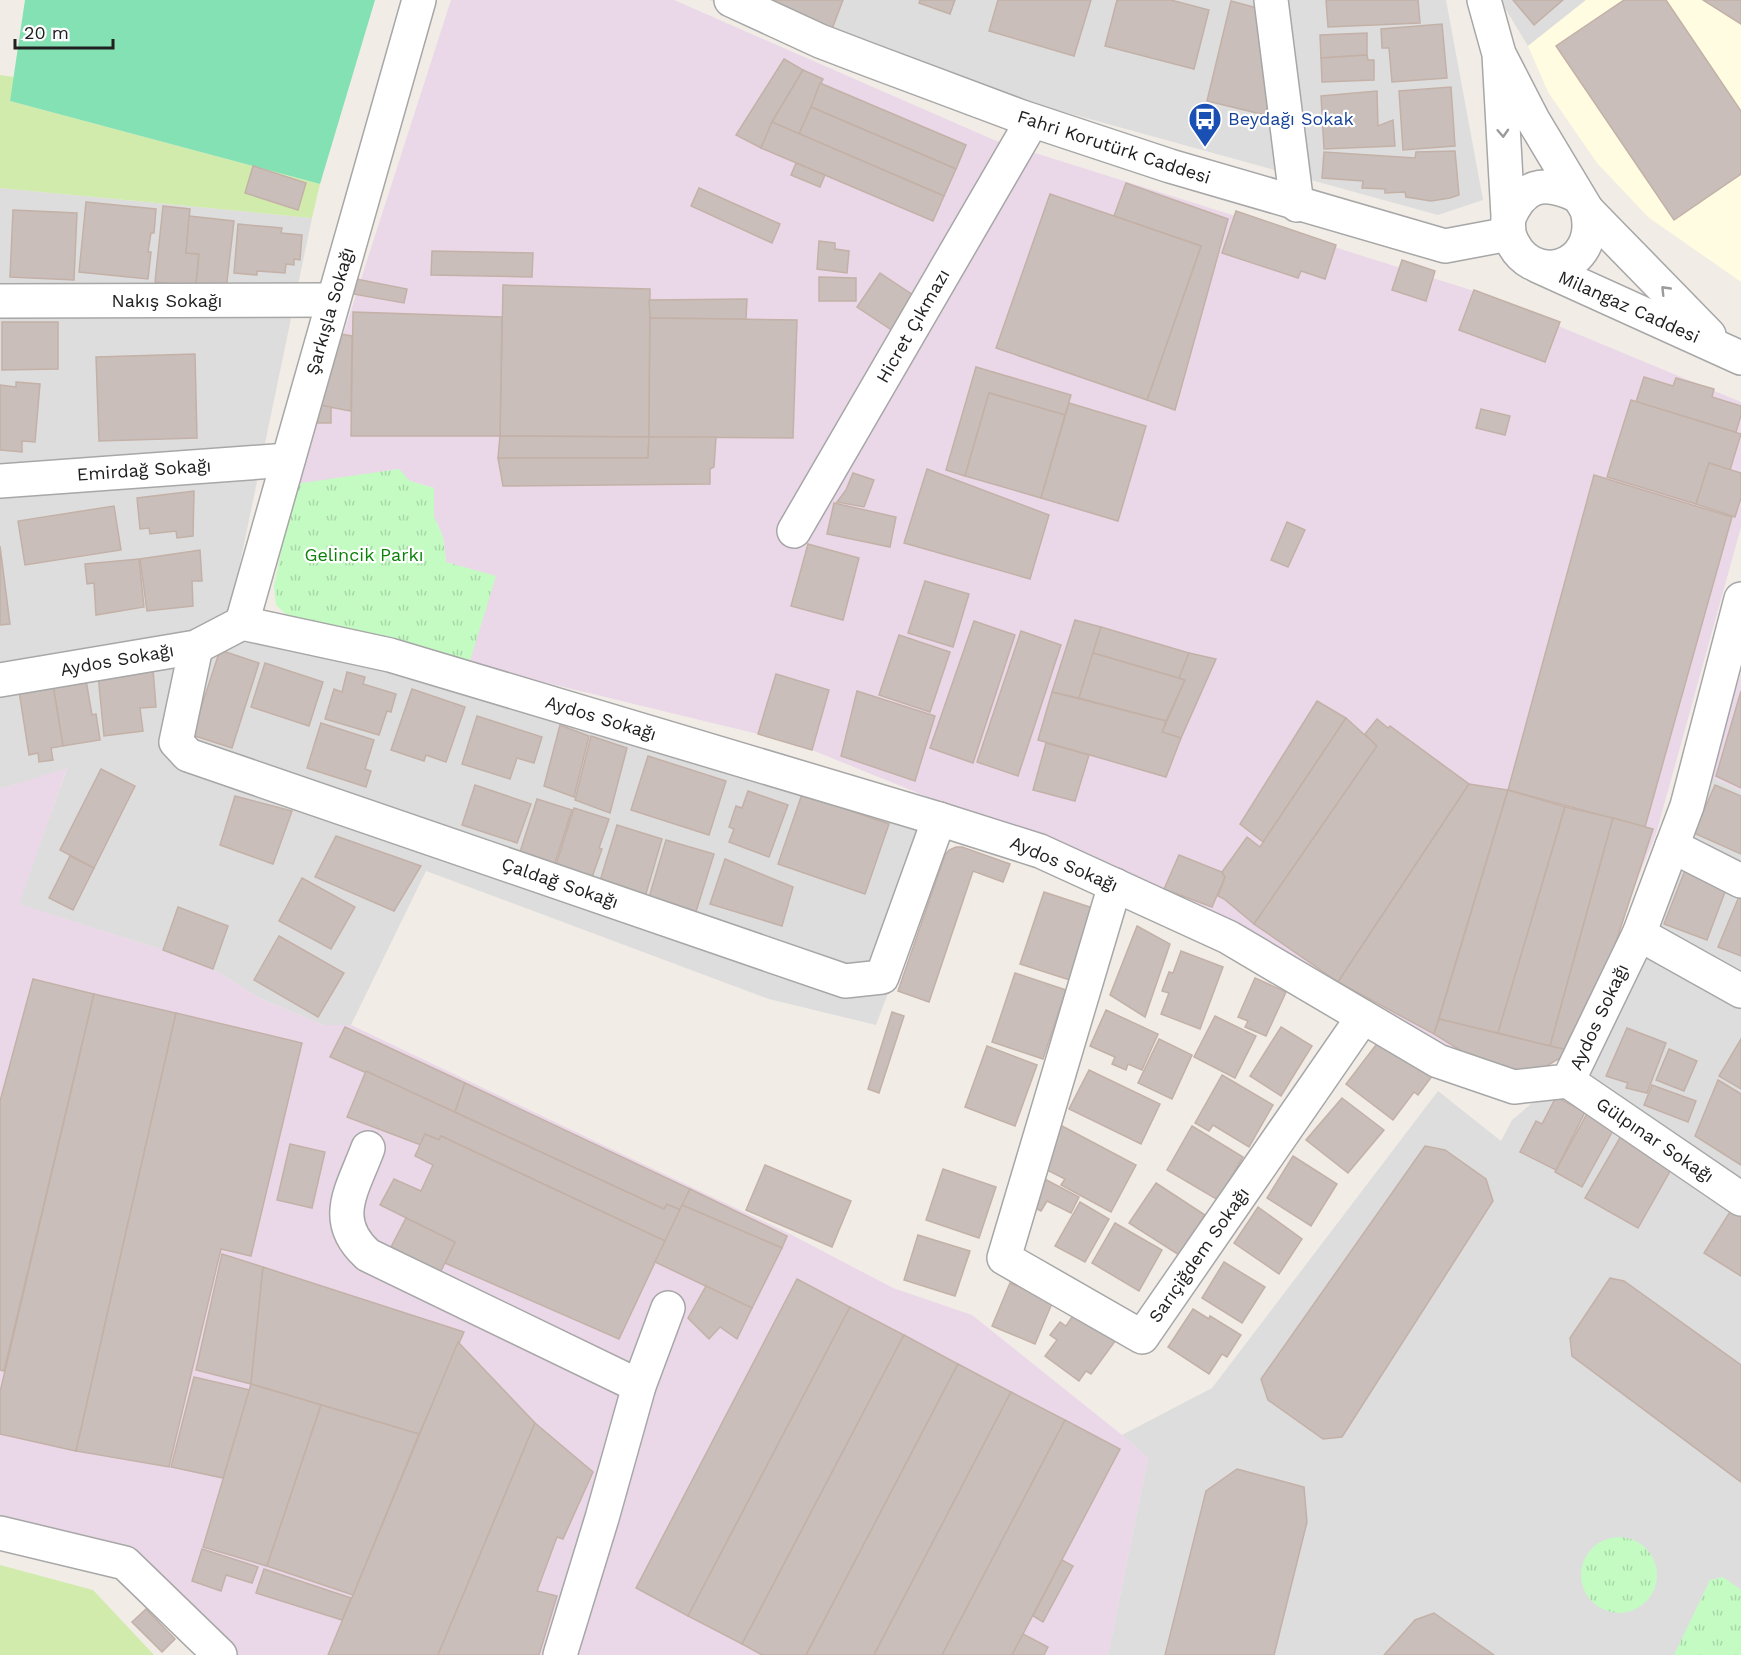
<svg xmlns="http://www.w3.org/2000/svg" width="1741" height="1655" font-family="'Work Sans',sans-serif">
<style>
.residential{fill:#dedddd}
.industrial{fill:#ead8e8}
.education{fill:#fffce1}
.grass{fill:#d1ebac}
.park{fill:url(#park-tufts)}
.pitch{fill:#83e1b4}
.building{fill:#c9beb9;stroke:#c3b1a8;stroke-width:1.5}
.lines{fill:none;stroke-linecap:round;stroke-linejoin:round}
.minor-casing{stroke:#a7a7a7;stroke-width:36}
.minor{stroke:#fff;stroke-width:33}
.oneway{stroke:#9b9b9b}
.labels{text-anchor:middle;stroke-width:4.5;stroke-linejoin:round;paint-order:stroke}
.transit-label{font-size:18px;fill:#164399;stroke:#fff;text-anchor:start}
.street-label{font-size:18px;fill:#202020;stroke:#fff}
.park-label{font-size:18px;fill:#0b8309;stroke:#fff}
</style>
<defs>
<pattern id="park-tufts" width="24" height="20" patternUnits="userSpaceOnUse" patternTransform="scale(1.5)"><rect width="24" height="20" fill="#c4fbc3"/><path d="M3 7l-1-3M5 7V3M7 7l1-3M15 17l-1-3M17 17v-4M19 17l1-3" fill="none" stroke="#a8d7a7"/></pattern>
</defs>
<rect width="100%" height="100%" fill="#f1ece6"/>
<g class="residential">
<path d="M709 0H1446L1483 200 1438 215 904 68Z"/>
<path d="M1500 0H1586L1528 46Z"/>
<path d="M0 188 312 218 229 616 954 836 946 839 876 1025 769 999 426 871 351 1025H323L259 998 213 969 163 950 18 904 67 769 0 789Z"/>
<path d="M1709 776 1741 791V1655H1108L1148 1458 1122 1435 1212 1388 1438 1091 1501 1141 1512 1120 1538 1098 1558 1093Z"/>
</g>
<g class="industrial">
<path d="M451 0H674L994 140 1474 291 1741 402V527L1656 834 1566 1053 1521 1074 1449 1049 1048 836 945 804 812 750 758 734 469 664 446 562 443 537 434 516V488L410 481 295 484Z"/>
<path d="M1741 673V791L1709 776Z"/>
<path d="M67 768 19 904 163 950 213 969 259 998 323 1025H351L788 1233 893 1288 972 1315 1122 1435 1148 1458 1108 1655H234L140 1558 0 1522V789Z"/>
</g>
<path class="education" d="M1586 0H1741V282L1648 217 1597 163 1548 92 1528 46Z"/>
<g class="grass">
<path d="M0 75 14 77 10 101 320 184 312 218 0 188Z"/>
<path d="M0 1565 93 1590 154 1655H0Z"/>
</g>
<g class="park">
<path d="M399 469 410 481 434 488V516L443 537 446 562 496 576 469 664 293 621 276 605 274 586 295 484Z"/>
<circle cx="1619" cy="1575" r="38"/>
<path d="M1723 1577 1741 1590V1655H1674L1710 1580Z"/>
</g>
<path class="pitch" d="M25 0H375L320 184 10 101Z"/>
<g class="building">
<path d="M748 0H843L832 29Z"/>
<path d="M920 0H955L950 14 919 3Z"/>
<path d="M998 0H1091L1074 56 989 31Z"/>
<path d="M1117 0H1171L1209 10 1194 69 1105 46Z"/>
<path d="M1326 0H1418L1420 23 1328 27Z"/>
<path d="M1513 0H1563L1534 25Z"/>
<path d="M1624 0H1666L1741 111V174L1674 220 1556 46Z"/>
<path d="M1703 0H1741V24Z"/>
<path d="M1231 1 1265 10 1276 73 1265 115 1207 101Z"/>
<path d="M1442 24 1447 78 1392 82 1389 48H1382L1381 29Z"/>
<path d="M1367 33V55L1321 58 1320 35Z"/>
<path d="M1367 55 1368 60H1374V80L1322 82 1321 58Z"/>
<path d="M784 59 803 70 772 122 761 148 736 135Z"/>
<path d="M803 70 823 79 799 134 772 122Z"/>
<path d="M820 83 966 145 956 169 811 107Z"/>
<path d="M1451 87 1455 146 1403 150 1399 91Z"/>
<path d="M1377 91 1378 126 1393 120 1395 146 1324 149 1321 96Z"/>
<path d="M811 107 956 169 944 196 799 134Z"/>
<path d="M772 122 944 196 933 221 761 148Z"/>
<path d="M1455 151 1459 195 1450 198 1431 201 1406 197 1405 192 1385 193V189L1362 188 1363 181 1322 178 1324 152 1415 158 1416 152Z"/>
<path d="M796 163 825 175 820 187 791 175Z"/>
<path d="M253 166 306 183 298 210 245 193Z"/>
<path d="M1126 183 1228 219 1175 410 1147 400 1201 246 1114 216Z"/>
<path d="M699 188 780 224 772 243 691 206Z"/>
<path d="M1050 194 1201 246 1147 400 996 348Z"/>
<path d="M86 202 156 209 154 233H151L148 252H151L148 279 79 272Z"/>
<path d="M163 206 190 209 186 253 199 254 196 286 155 282Z"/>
<path d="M13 210 77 213 74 280 10 277Z"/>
<path d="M1236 211 1336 245 1325 279 1301 271 1298 278 1222 253Z"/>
<path d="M189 216 234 221 226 290 196 286 199 254 186 253Z"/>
<path d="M238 224 282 228 281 233 302 235 300 260 294 259V265L286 264 285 273 257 271V275L234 273Z"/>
<path d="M819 241 835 243V249L849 251 847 273 817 269Z"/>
<path d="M432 251 533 253 532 277 431 275Z"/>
<path d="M1402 260 1435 271 1426 301 1392 290Z"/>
<path d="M880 273 916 297 893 331 857 307Z"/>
<path d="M819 277 856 278V301H819Z"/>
<path d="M356 279 407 289 404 303 353 294Z"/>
<path d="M503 285 650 289 649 437 500 436Z"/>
<path d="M1474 290 1560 322 1545 362 1459 330Z"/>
<path d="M747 299 746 319 650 318 649 300Z"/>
<path d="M353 312 502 317 500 436H351Z"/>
<path d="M650 318 797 320 793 438 649 437Z"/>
<path d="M2 322H58V369L2 370Z"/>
<path d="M335 333 352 336 351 411 318 405Z"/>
<path d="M195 354 197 438 99 441 96 357Z"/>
<path d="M976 367 1071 395 1065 415 989 393 965 476 946 470Z"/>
<path d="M1644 377 1673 386 1676 378 1714 389 1712 397 1741 406V415L1736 432 1636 402Z"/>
<path d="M16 382 40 384 35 442 22 441V452L0 450V385L16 387Z"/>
<path d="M989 393 1065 415 1041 498 965 476Z"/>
<path d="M1631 400 1741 434 1730 470 1709 463 1696 504 1607 477Z"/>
<path d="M1069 403 1146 426 1118 521 1041 498Z"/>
<path d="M318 405 331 407V423H309Z"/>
<path d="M1481 409 1510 416 1505 435 1476 428Z"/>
<path d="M500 436 649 437 648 458H498Z"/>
<path d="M649 437H716L714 467 710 469V484L503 486 498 458H648Z"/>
<path d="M1709 463 1741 473V498L1735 517 1696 504Z"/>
<path d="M927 469 1049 515 1030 579 904 543Z"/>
<path d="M853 473 874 480 864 507 837 502 846 490Z"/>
<path d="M1594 475 1732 517 1645 827 1508 790Z"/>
<path d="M194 491 193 536 177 538 176 531 150 534 149 528 140 529 137 498Z"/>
<path d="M834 503 896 517 890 547 827 534Z"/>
<path d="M114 506 121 550 25 565 18 521Z"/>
<path d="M1287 522 1305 530 1288 567 1271 560Z"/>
<path d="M808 544 859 558 843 620 791 606Z"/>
<path d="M0 546 10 624 0 625Z"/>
<path d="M200 550 202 581H192L193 606 147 611 140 559Z"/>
<path d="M139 559 144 607 96 615 94 583 87 584 85 564Z"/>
<path d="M925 581 969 594 953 647 908 633Z"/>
<path d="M1075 620 1101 627 1079 698 1052 692Z"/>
<path d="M974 621 1015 635 973 763 930 748Z"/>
<path d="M1101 627 1189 653 1179 678 1093 653Z"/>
<path d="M1021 631 1061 645 1018 776 977 762Z"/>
<path d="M899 635 950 652 930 712 879 695Z"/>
<path d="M220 650 259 663 232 748 192 735Z"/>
<path d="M1093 653 1185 680 1166 721 1079 698Z"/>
<path d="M1189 653 1216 659 1181 738 1162 732 1185 680 1179 678Z"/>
<path d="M265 663 323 682 309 726 251 707Z"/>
<path d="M153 669 156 707 140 708 143 731 104 736 98 675Z"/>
<path d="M347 672 365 677 363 684 396 694 391 712 387 711 379 735 325 719 334 689 342 692Z"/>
<path d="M776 674 829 690 812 750 758 734Z"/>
<path d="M86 680 92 715 96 714 100 740 63 746 53 685Z"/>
<path d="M53 685 63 746 51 748 53 760 39 762 38 753 29 755 19 691Z"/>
<path d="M412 689 465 707 446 762 426 755 424 761 391 750Z"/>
<path d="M857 691 935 716 915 781 841 756Z"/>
<path d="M1741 691V788L1716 776Z"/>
<path d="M1052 692 1166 721 1162 732 1181 738 1166 777 1038 740Z"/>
<path d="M1317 701 1346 718 1263 842 1240 824Z"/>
<path d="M477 716 542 737 534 763 517 758 510 779 462 764Z"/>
<path d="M1346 718 1377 746 1254 924 1224 899 1218 896 1225 877 1222 872 1247 837 1260 847Z"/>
<path d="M1377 719 1388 728 1390 726 1469 784 1338 982 1254 924 1377 746 1365 734Z"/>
<path d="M321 723 374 740 365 769 371 771 366 787 307 768Z"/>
<path d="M560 725 589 736 574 797 544 786Z"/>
<path d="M591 736 627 748 610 813 575 800Z"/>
<path d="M1046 743 1089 755 1075 801 1033 790Z"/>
<path d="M648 756 726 781 709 835 631 810Z"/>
<path d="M101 769 135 786 94 868 60 850Z"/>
<path d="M1469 784 1508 790 1434 1034 1338 982Z"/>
<path d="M475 785 531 804 517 843 462 825Z"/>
<path d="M1715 785 1741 796V854L1694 833Z"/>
<path d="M1508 790 1565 807 1498 1033 1439 1019Z"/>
<path d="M748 791 788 805 769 857 729 842 734 829 729 827 736 806 742 808Z"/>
<path d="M802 794 889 824 865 894 778 864Z"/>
<path d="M235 796 292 811 273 864 220 845Z"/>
<path d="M537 799 572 810 553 869 518 858Z"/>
<path d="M1565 807 1613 818 1550 1046 1498 1033Z"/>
<path d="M574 808 609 819 599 848 602 849 591 880 555 868Z"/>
<path d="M1613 818 1653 829 1597 1000 1572 1051 1550 1046Z"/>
<path d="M617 825 662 839 643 904 597 891Z"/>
<path d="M336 836 421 866 394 911 315 877Z"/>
<path d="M666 840 714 854 694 918 647 904Z"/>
<path d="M956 847H962L1010 864 1003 882 973 871 929 1002 898 991 945 855 949 850Z"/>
<path d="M1179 855 1222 872 1225 877 1212 907 1164 889Z"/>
<path d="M70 856 94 868 73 910 49 898Z"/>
<path d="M725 859 793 887 782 926 710 904Z"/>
<path d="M1689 860 1731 876 1707 940 1664 924Z"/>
<path d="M302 878 355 907 331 949 279 921Z"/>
<path d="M1044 892 1096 909 1073 981 1020 964Z"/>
<path d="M1740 894 1741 895V956L1718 947Z"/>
<path d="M178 907 228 926 213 969 163 950Z"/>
<path d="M1137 926 1170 944 1145 1017 1110 995Z"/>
<path d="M279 936 344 973 318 1017 254 980Z"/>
<path d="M1181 951 1223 967 1200 1029 1161 1014 1169 993 1162 991 1169 972 1173 973Z"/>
<path d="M1015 973 1066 990 1043 1059 992 1042Z"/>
<path d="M1255 978 1286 992 1266 1036 1245 1027 1248 1021 1238 1017Z"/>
<path d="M33 979 94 994 4 1371 0 1370V1101Z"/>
<path d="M94 994 176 1013 76 1451 0 1434V1392Z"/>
<path d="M1106 1010 1158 1034 1142 1070 1128 1064 1126 1070 1112 1064 1115 1057 1090 1046Z"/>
<path d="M892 1012 904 1016 879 1093 868 1089Z"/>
<path d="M176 1013 302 1043 251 1256 221 1249 169 1467 76 1451Z"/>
<path d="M1215 1016 1256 1036 1235 1078 1194 1057Z"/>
<path d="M1439 1019 1550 1046 1572 1051 1521 1081 1487 1067 1434 1034Z"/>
<path d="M345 1027 465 1083 455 1112 330 1057Z"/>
<path d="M1281 1027 1312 1046 1281 1096 1250 1076Z"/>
<path d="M1627 1028 1666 1043 1647 1093 1626 1088 1628 1083 1606 1076Z"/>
<path d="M1382 1037 1433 1075 1418 1095 1414 1092 1393 1120 1346 1084Z"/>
<path d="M1159 1039 1192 1055 1172 1099 1138 1083Z"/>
<path d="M1741 1039V1089L1719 1076Z"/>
<path d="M987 1046 1037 1065 1015 1126 965 1107Z"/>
<path d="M1669 1049 1697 1061 1684 1091 1656 1080Z"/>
<path d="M1089 1070 1160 1104 1141 1144 1069 1109Z"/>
<path d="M366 1071 664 1209 667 1204 681 1210 665 1241 441 1136 439 1140 425 1134 421 1145 347 1117Z"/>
<path d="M1222 1075 1273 1105 1249 1147 1213 1125 1209 1131 1195 1123Z"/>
<path d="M1718 1080 1741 1094V1165L1695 1136Z"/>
<path d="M465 1083 690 1189 681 1210 667 1204 664 1209 455 1112Z"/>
<path d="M1652 1085 1696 1101 1688 1122 1644 1105Z"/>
<path d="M1556 1097 1585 1112 1556 1170 1520 1152 1536 1121 1542 1124Z"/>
<path d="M1342 1098 1384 1130 1348 1173 1306 1140Z"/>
<path d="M1589 1110 1616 1125 1582 1187 1555 1172Z"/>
<path d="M1062 1126 1136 1165 1111 1212 1061 1185 1065 1179 1041 1167Z"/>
<path d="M1192 1126 1243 1157 1218 1200 1167 1170Z"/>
<path d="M425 1134 439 1140 441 1136 665 1241 619 1339 445 1263 455 1242 380 1205 394 1179 421 1191 433 1165 415 1156Z"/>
<path d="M1621 1136 1673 1166 1638 1228 1585 1198Z"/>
<path d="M290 1144 325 1152 312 1208 277 1200Z"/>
<path d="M1425 1146 1445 1150 1486 1179 1493 1201 1342 1437 1323 1439 1268 1400 1261 1379Z"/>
<path d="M1293 1156 1337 1184 1311 1226 1267 1198Z"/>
<path d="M765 1165 851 1201 832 1247 746 1210Z"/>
<path d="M943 1169 996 1187 979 1238 926 1220Z"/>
<path d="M1037 1175 1079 1197 1071 1213 1047 1201 1041 1211 1023 1202Z"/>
<path d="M1156 1183 1205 1215 1179 1255 1129 1223Z"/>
<path d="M690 1189 787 1236 782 1248 682 1205Z"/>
<path d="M1080 1202 1109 1219 1085 1262 1055 1246Z"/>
<path d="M682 1205 782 1248 752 1308 655 1262Z"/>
<path d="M1258 1207 1302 1239 1279 1274 1234 1243Z"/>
<path d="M1733 1207 1741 1212V1276L1704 1253Z"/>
<path d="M406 1218 455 1242 440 1273 390 1249Z"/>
<path d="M1115 1223 1162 1250 1139 1291 1092 1263Z"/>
<path d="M918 1235 970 1251 955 1296 904 1280Z"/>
<path d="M222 1254 263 1267 251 1384 196 1370Z"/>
<path d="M1224 1262 1265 1287 1242 1323 1202 1298Z"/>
<path d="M263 1267 464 1332 419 1434 251 1384Z"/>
<path d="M1610 1278 1624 1281 1741 1365V1482L1572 1356 1570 1338Z"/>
<path d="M797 1279 850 1307 688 1616 636 1588Z"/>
<path d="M1010 1283 1053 1301 1035 1344 992 1326Z"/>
<path d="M706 1286 752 1308 737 1339 720 1327 709 1339 688 1318Z"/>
<path d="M850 1307 904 1335 742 1644 688 1616Z"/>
<path d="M1193 1309 1209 1319 1210 1316 1241 1335 1227 1357 1222 1354 1209 1374 1168 1347Z"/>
<path d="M1076 1311 1116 1340 1091 1374 1086 1371 1079 1381 1045 1356 1057 1340 1050 1335 1060 1322 1066 1326Z"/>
<path d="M904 1335 958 1364 806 1655H762L742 1644Z"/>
<path d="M458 1342 535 1423 438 1655H328Z"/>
<path d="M958 1364 1011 1392 874 1655H806Z"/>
<path d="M194 1377 250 1390 223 1478 171 1467Z"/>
<path d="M251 1384 321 1405 267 1566 203 1547Z"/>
<path d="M1011 1392 1065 1420 942 1655H874Z"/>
<path d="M321 1405 419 1434 353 1595 267 1566Z"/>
<path d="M1065 1420 1120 1449 1012 1655H942Z"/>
<path d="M535 1423 593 1472 563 1539 557 1537 537 1591 557 1596 539 1655H438Z"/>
<path d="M1237 1469 1304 1487 1307 1522 1274 1655H1165L1206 1491Z"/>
<path d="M202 1549 258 1567 252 1583 226 1575 221 1591 192 1581Z"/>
<path d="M1062 1560 1073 1566 1043 1622 1033 1616Z"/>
<path d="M264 1569 351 1598 342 1620 256 1593Z"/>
<path d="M146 1609 175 1639 162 1652 132 1622Z"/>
<path d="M1434 1613 1494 1655H1384L1415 1620Z"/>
<path d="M1023 1634 1048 1647 1044 1655H1012Z"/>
</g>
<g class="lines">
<g class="minor-casing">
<g id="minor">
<path d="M731 0 820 41 867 59 1022 117 1170 166 1445 246 1509 234"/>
<path d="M1271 0 1297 205"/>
<path d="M1484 0 1499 54 1509 234C1528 291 1602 269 1587 210L1533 120 1499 54"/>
<path d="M1587 210 1709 335"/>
<path d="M1508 220C1523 184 1543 180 1576 195"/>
<path d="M1538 266 1741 358"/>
<path d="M0 301 333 300"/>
<path d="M0 481 288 460"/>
<path d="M794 531 1032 121"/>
<path d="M242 623 419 0"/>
<path d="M196 647 176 742 188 755 845 981 882 977 939 819"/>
<path d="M0 680 196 647 242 623 390 655 939 819 1040 851 1228 937 1438 1061 1514 1087 1568 1081 1639 934 1687 806 1741 599"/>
<path d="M1672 846 1741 881"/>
<path d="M1115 885 1004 1258 1142 1337 1363 1017"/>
<path d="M1639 934 1741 991"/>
<path d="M1568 1081 1741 1199"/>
<path d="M368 1148C353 1189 329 1220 368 1255L639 1386"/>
<path d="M0 1533 125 1563 220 1655"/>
<path d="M560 1655 602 1518 639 1386 668 1308"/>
</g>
</g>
<use href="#minor" class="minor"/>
</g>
<defs><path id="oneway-chevron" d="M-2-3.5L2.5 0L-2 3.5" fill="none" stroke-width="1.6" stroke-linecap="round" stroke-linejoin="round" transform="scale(1.5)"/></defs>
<g class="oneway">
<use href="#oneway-chevron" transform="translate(1503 133) rotate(87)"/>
<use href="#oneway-chevron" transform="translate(1665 290) rotate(-134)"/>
</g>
<defs>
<g id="bus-pin" transform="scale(1.725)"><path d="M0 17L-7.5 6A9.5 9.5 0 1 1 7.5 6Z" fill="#1a4fb4" stroke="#fff"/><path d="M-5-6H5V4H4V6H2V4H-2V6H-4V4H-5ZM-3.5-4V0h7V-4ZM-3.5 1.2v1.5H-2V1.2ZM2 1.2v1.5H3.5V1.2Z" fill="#fff"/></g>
</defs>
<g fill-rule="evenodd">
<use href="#bus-pin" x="1205" y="119"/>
</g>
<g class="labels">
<g class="transit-label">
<text x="1228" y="125">Beydağı Sokak</text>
</g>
<g class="street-label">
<text transform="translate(1114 147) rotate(18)" y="6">Fahri Korutürk Caddesi</text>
<text x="167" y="307">Nakış Sokağı</text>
<text transform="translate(1629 307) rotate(24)" y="6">Milangaz Caddesi</text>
<text transform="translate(330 311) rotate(-74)" y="6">Şarkışla Sokağı</text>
<text transform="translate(913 326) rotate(-60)" y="6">Hicret Çıkmazı</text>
<text transform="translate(144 470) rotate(-4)" y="6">Emirdağ Sokağı</text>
<text transform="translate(117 660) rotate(-10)" y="6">Aydos Sokağı</text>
<text transform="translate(601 718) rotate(17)" y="6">Aydos Sokağı</text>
<text transform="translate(1064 864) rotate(23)" y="6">Aydos Sokağı</text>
<text transform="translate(560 883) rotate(19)" y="6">Çaldağ Sokağı</text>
<text transform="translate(1599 1017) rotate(-65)" y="6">Aydos Sokağı</text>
<text transform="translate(1655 1140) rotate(34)" y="6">Gülpınar Sokağı</text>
<text transform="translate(1199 1255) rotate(-55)" y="6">Sarıçiğdem Sokağı</text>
</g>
<g class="park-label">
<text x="364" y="561">Gelincik Parkı</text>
</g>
</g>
<path d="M15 39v9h98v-9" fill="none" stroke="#202020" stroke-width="3"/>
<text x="24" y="39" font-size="18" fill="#202020" stroke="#ffffff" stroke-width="4.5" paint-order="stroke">20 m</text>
</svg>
